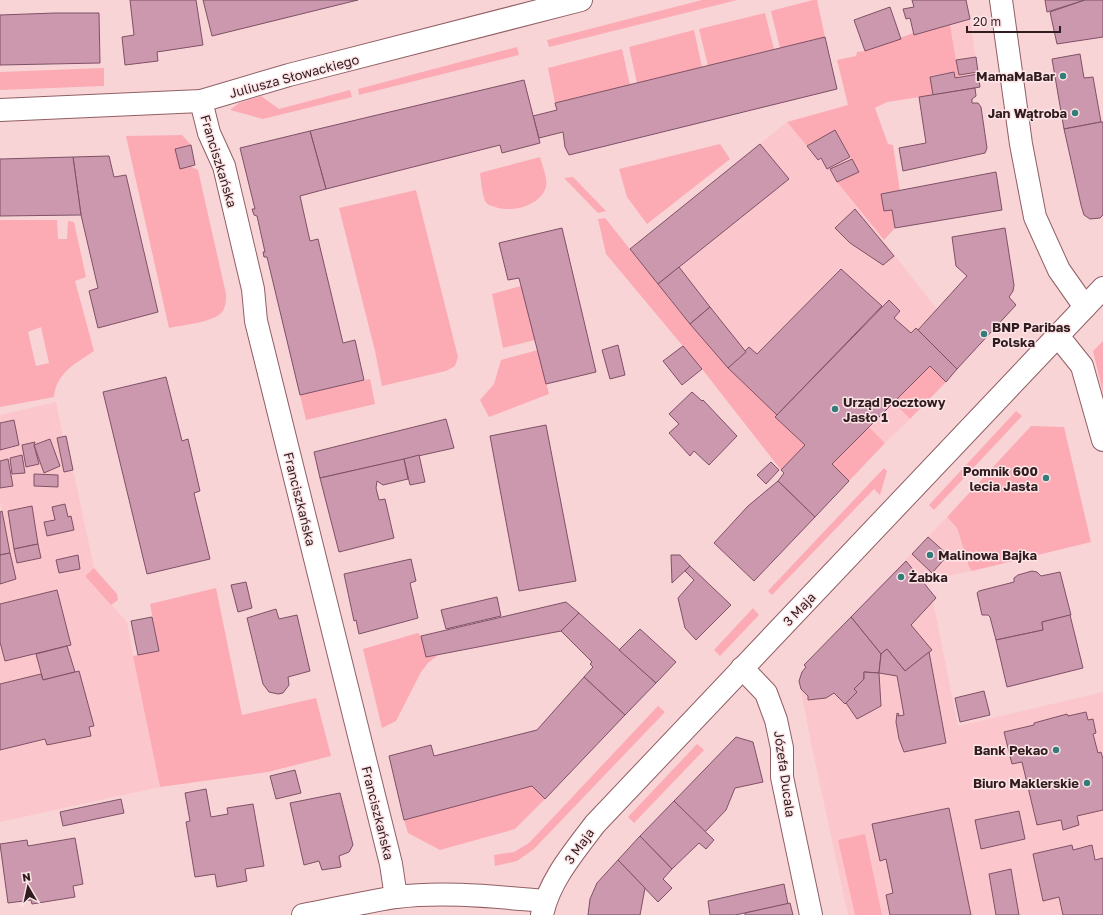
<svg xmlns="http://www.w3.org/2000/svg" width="1103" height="915" font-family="'Golos Text',sans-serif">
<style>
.built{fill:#fcc7cc}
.green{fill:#fcabb4;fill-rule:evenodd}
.building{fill:#cb98ad;stroke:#7f5165}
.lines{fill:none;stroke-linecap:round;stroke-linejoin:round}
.minor-casing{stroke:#915f64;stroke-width:24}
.minor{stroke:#fff;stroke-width:22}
.poi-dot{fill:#337c79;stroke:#fde5e7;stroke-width:1.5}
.labels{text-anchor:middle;stroke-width:3;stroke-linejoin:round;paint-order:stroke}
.street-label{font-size:13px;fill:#311c1f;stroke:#fde5e7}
.poi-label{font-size:13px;font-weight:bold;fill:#311c1f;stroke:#fde5e7;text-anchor:end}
</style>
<rect width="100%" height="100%" fill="#f8d4d7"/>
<g class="built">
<path d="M970 19 978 74 959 78 950 25Z"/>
<path d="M787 122 807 146 835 130 859 172 837 182 937 309 934 312 969 356 946 382 930 366 894 403 910 419 885 443 869 427 832 464 849 481 815 517 778 481 784 473 781 470 805 445 775 417 777 415 690 324 630 249Z"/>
<path d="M56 402 63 436H66L94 568 85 576 127 622 160 787 0 822V555L10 553 0 501V415Z"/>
<path d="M947 517 957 528 969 567 972 571 923 581 936 598 933 601 958 726 1103 692V915H848L812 748 799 681 802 672 806 667 804 665Z"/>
</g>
<g class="green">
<path d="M702 0H737L549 47 547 40Z"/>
<path d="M813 0H817L825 37 780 48 771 11Z"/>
<path d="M765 13 774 49 708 66 699 29Z"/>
<path d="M950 25 959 78H955L954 72 930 76 933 95 887 102 875 108 888 144 893 145 900 191 881 194 884 211 892 210 895 228 884 240 837 182 859 171 835 131 807 146 787 122 848 105 837 60 856 56 857 52 866 51 913 33 914 35Z"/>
<path d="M694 30 702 67 637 83 629 47Z"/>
<path d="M517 47 519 55 359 95 358 89Z"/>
<path d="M622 49 630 85 555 103 548 68Z"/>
<path d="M104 68V86L0 90V72Z"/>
<path d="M350 90 352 97 263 119 230 110 239 103 261 96 279 109Z"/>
<path d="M182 135 191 145 190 166 198 170 226 294C226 300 226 307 222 312 215 322 182 325 169 328L126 136Z"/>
<path d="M720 144 730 159 647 224 627 197 619 169Z"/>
<path d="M540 157C542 165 548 178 546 187 540 206 512 213 495 207 492 206 487 205 485 201 482 193 481 181 480 173Z"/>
<path d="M573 177 606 211 598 213 564 178Z"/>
<path d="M416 190 458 357 455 366 446 371 382 386 375 351 339 208Z"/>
<path d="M605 218 690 324 777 415 775 417 805 445 781 470 702 369 606 254 598 219Z"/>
<path d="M0 220H57L58 239H67L68 221 74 222 86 277 75 281 94 351C76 363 56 373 54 397L0 407ZM41 327 49 363 36 366 28 332Z"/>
<path d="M521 286 535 340 503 348 492 294Z"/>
<path d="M1103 341V393L1093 351Z"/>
<path d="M538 350 549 394 489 417 480 400 494 384 501 360Z"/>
<path d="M930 366 946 382 910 419 894 403Z"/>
<path d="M370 379 375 404 306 420 300 395Z"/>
<path d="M1016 411 1022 416 934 510 929 505Z"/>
<path d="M1031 426 1064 427 1091 542 972 571 969 567 960 537 957 528 947 517Z"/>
<path d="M869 427 885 443 849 481 832 464Z"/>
<path d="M884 468 887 471 880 495 874 489 772 595 768 591Z"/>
<path d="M94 568 117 594 118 600 111 605 85 576Z"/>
<path d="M216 588 242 715 316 698 331 756 268 772 160 787 133 656 159 651 150 604Z"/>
<path d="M753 608 759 615 720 656 714 650Z"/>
<path d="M418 633 421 636 426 657 438 655 428 663 421 672 396 721 382 728 363 649Z"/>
<path d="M658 706 665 712 534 849 517 861 495 866 494 855 514 852 529 843Z"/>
<path d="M697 744 704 750 634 823 628 817Z"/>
<path d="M532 786 545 799 515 829 440 850 408 833 404 820Z"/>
<path d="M865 834 882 915H855L838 840Z"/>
</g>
<g class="building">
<path d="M130 0H196L203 45 157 52 158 61 125 65 122 37 134 35Z"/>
<path d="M203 0H358L212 36Z"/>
<path d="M912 0H966L970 19 914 35 910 18 906 19 903 9 914 7Z"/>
<path d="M1045 0H1085L1047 12Z"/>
<path d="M1085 0H1103V37L1057 44 1050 12Z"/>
<path d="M890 7 901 39 865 51 854 20Z"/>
<path d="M55 13H99L100 63 0 65V15Z"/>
<path d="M825 37 837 89 569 155 565 147 563 132 539 138 533 116 557 110 555 103Z"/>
<path d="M1080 54 1084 78 1093 77 1101 122 1064 129 1052 59Z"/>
<path d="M976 57 978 72 959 75 956 60Z"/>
<path d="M954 72 955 78 978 74 980 87 933 95 930 77Z"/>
<path d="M524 80 540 143 502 153 500 145 326 189 310 131Z"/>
<path d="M975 88 976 96 972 99V103H978L981 107 987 148 985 153 903 171 899 148 926 143 919 97Z"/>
<path d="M1101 122H1103V215L1100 218 1090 219 1084 215 1081 205 1064 129Z"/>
<path d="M835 130 850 157 827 169 821 158 818 160 807 146Z"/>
<path d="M310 131 326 189 300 196 310 241 318 239 343 343 355 340 364 380 300 395 267 257H264L263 252H265L257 216 254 215 252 209H255L240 148Z"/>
<path d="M760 144 789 179 658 284 630 249Z"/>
<path d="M191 145 195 165 180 169 175 149Z"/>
<path d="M109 156 114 177 126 175 158 312 98 328 89 291 98 288 81 215 73 157Z"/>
<path d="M73 157 81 215 0 216V159Z"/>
<path d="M852 159 859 172 837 182 830 169Z"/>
<path d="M996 172 1002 210 895 228 892 210 884 211 881 194Z"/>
<path d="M855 209 894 256 883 265 850 243 835 228Z"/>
<path d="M562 228 596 372 546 384 519 278 508 280 499 243Z"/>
<path d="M1005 228 1014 285 1013 291 1009 297 1016 305 957 369 918 330 967 276 956 266 952 237Z"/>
<path d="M679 267 710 307 690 324 658 284Z"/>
<path d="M841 269 882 306 777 415 728 368 749 347 757 354Z"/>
<path d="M889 300 900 311 894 318 911 333 916 328 957 369 946 382 930 366 832 464 849 481 815 517 778 481 784 473 781 470 805 445 775 417Z"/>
<path d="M710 307 746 352 728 368 690 324Z"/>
<path d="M618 345 625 375 610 379 602 350Z"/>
<path d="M683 346 702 369 682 385 663 361Z"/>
<path d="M166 377 182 441 188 439 200 491 194 493 210 559 147 574 103 392Z"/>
<path d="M692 392 702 401 703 400 737 436 709 465 694 451 690 456 669 433 679 424 669 414Z"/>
<path d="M446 419 454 448 320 478 314 452Z"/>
<path d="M14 420 19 445 0 450V423Z"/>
<path d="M546 425 576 581 519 591 490 436Z"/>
<path d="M66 436 73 470 64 472 57 438Z"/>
<path d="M50 439 60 466 44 473 34 445Z"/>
<path d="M35 442 34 445 39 464 26 467 22 445Z"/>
<path d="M22 455 25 473 12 474 10 458Z"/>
<path d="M419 455 425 482 410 485 404 459Z"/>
<path d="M8 459 13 486 0 488V461Z"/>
<path d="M404 459 408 479 383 485 377 481 376 488 379 500 385 499 394 538 339 552 320 478Z"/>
<path d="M771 462 779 470 766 484 757 475Z"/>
<path d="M34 474 58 475V487L34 486Z"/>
<path d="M778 481 815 517 754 581 714 543 748 506Z"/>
<path d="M65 504 68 517 71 516 74 530 47 536 44 522 55 520 52 507Z"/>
<path d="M32 506 38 544 14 549 8 511Z"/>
<path d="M2 511 10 553 0 555V512Z"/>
<path d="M928 537 948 555 932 573 912 554Z"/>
<path d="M38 544 41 558 17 563 14 549Z"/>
<path d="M10 553 16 579 0 584V555Z"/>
<path d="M78 555 80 569 59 573 56 560Z"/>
<path d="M671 555H680L690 566 672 583Z"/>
<path d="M411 559 416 581 410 583 418 618 359 634 356 620 354 621 344 574Z"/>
<path d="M906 561 936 598 911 625 932 650 905 671 887 649 881 654 851 617Z"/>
<path d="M690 566 731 605 696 640 685 628 678 598 694 580 685 571Z"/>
<path d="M1032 571 1037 572 1041 576 1060 572 1071 615 1042 622 1043 630 996 640 990 617 988 615H982L977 593 979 591 1014 582V578L1018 575Z"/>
<path d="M246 582 252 608 238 612 231 585Z"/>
<path d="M57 590 71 645 5 661 0 642V604Z"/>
<path d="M497 597 501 616 446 629 441 610Z"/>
<path d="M566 602 579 613 561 631 426 657 421 636Z"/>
<path d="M276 609 279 619 297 615 310 671 288 677 289 685 283 693 278 694 269 692 263 684 247 618Z"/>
<path d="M579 613 656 683 625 715 584 677 593 667 590 664 592 662 561 631Z"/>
<path d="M1070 615 1083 668 1007 687 996 640 1043 630 1042 622Z"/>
<path d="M152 617 159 651 138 655 131 621Z"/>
<path d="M851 617 881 654 879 673 864 672V679L854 689 857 692 845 704 834 693 826 698 808 700V696L801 689 799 681 802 672 806 667 804 665Z"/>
<path d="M640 629 676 662 656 683 619 650Z"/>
<path d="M67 646 75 672 43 680 36 654Z"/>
<path d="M887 649 905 671 929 652 946 743 904 752 899 739 896 722 897 713 899 714 898 716 904 715 897 676 879 673 881 654Z"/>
<path d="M79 671 94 726 89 727 91 736 47 745 45 739 0 750V684L41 674 43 680Z"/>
<path d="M864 672 879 673 881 706 857 719 846 703 857 692 854 689 864 679Z"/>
<path d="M584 677 625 715 545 799 532 786 404 820 389 756 431 745 434 756 537 730Z"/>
<path d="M984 691 990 715 960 722 955 698Z"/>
<path d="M1086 712 1088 720 1093 719 1096 733 1093 734 1098 753 1101 752 1103 759V810L1077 816 1079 825 1063 830 1061 820 1037 825 1022 762 1012 764 1004 732 1034 725V723L1067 714 1068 716Z"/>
<path d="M736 737 753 742 763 782 735 788 726 810 705 832 674 801Z"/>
<path d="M295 770 301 793 276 799 270 776Z"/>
<path d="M206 789 211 817 228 814 227 808 253 804 264 866 245 869 247 881 217 887 215 874 195 877 186 822 190 821 185 793Z"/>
<path d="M340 793 353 845 349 852 339 856 341 867 322 870 319 861 304 865 290 803Z"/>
<path d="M121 799 124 813 63 826 60 812Z"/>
<path d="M674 801 714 840 706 849 699 843 672 869 640 836Z"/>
<path d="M949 808 971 915H890L886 895 893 893 886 859 880 861 872 824Z"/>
<path d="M1019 811 1025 839 981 849 975 820Z"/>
<path d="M640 836 672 869 663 879 672 888 658 902 618 860Z"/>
<path d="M75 838 83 884 73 886 75 897 32 904 31 900 8 903 0 844 27 840 28 846Z"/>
<path d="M1072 845 1073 850 1092 845 1095 860 1103 858V915H1063L1059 897 1043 901 1033 854Z"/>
<path d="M618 860 645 888 640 915H588L590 899 597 883Z"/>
<path d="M1011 869 1019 915H996L989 874Z"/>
<path d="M784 884 788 904 735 915H710L708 901Z"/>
<path d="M790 903 793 915H745V913Z"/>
</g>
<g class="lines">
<g class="minor-casing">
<g id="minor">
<path d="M1001 0 1021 144 1035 217 1059 270 1085 307"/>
<path d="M201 101 209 133 224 166 253 289 256 321 391 864 396 897"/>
<path d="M0 110 201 101 289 75 581 0"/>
<path d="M1058 336 1082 366 1103 440"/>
<path d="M742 668 766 693 776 720 782 748V777L811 915"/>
<path d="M303 915C334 909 365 902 396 897 446 891 496 897 545 901"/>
<path d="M542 915C549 881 574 852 595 824L1103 288"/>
</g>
</g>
<use href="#minor" class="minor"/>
</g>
<g class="poi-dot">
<circle cx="1063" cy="76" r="4"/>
<circle cx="1075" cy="113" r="4"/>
<circle cx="984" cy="334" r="4"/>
<circle cx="835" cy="409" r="4"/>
<circle cx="1046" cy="478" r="4"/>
<circle cx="930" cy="555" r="4"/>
<circle cx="901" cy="577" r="4"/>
<circle cx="1056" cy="750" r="4"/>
<circle cx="1087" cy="783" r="4"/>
</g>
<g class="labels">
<g class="street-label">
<text transform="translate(294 76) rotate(-15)" y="5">Juliusza Słowackiego</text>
<text transform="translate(219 161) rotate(73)" y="5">Franciszkańska</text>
<text transform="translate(300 499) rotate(76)" y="5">Franciszkańska</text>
<text transform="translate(799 609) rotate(-46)" y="5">3 Maja</text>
<text transform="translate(785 774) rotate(82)" y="5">Józefa Ducala</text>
<text transform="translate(378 813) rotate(76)" y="5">Franciszkańska</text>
<text transform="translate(579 846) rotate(-54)" y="5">3 Maja</text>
</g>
<g class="poi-label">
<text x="1055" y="81">MamaMaBar</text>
<text x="1067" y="118">Jan Wątroba</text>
<text x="992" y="332" text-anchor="start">BNP Paribas<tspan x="992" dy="15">Polska</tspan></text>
<text x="843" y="407" text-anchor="start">Urząd Pocztowy<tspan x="843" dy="15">Jasło 1</tspan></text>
<text x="1038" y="476">Pomnik 600<tspan x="1038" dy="15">lecia Jasła</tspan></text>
<text x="938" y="560" text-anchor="start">Malinowa Bajka</text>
<text x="909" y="582" text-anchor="start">Żabka</text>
<text x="1048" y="755">Bank Pekao</text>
<text x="1079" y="788">Biuro Maklerskie</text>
</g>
</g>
<g transform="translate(28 887) rotate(351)" stroke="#fde5e7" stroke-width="3" paint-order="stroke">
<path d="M0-3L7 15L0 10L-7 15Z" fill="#311c1f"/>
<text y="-6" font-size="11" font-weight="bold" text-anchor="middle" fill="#311c1f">N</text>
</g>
<path d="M967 26v6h93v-6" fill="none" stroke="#311c1f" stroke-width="2"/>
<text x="973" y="26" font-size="12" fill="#311c1f" stroke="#fde5e7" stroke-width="3" paint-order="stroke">20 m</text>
</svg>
